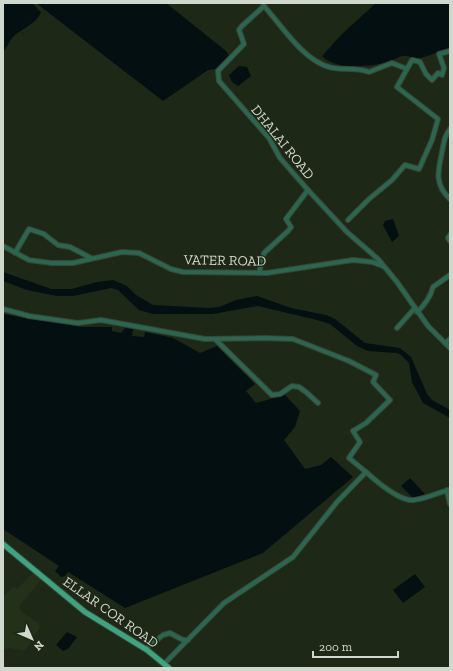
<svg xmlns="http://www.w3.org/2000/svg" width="453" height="671" font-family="'Zilla Slab',serif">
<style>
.built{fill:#24311a}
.water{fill:#030f10}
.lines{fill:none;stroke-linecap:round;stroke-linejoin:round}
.minor-casing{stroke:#3a4434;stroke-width:6}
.major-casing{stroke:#3a4434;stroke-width:7}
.minor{stroke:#2b6651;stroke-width:4}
.major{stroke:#3ea381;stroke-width:5}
.labels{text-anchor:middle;stroke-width:3;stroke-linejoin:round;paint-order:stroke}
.street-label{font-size:14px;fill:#d0d7cc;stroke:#1e2817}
</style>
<rect width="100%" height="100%" fill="#1e2817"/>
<path class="built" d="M33 573 41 580 19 606 21 611 41 626 25 651 9 648 3 650V597L13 587 17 589Z"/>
<g class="water">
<path d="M3 3H32L41 12C36 25 20 29 12 38 8 43 7 48 3 52Z"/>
<path d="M36 3H166L226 51 229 55 215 69 208 70 163 101Z"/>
<path d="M376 3H450V49C439 50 431 56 420 58 414 59 408 55 402 56 397 57 393 61 388 62 371 67 334 70 322 56L342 34Z"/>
<path d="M239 66 247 67 251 76 238 86 232 82 229 75Z"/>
<path d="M393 219 399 236 392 242 383 225 385 221Z"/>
<path d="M3 272 51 289H71L97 282 113 280 127 286 136 295 153 305 209 308 219 307 236 300 257 296 291 308 326 315 335 319 365 343 400 348 411 357 427 394 432 400 450 410V418L423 403 412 382 409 363 401 355 397 353 368 351 357 346 330 324 317 320 258 306 213 314H153L139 310 118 290 111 288 73 296H57L27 290 3 281Z"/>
<path d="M3 314 81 327H112V331L121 333 125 328 133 329 132 336 144 337 145 332 173 338 200 353 217 346 255 384 246 391 256 403 285 395 300 411 295 427 284 440 305 469 321 465 331 457 353 477 263 553 125 608 68 572 65 576 61 577 55 571 59 566 3 529Z"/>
<path d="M410 478 425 494 413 498 401 486Z"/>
<path d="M415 574 425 587 403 603 393 590Z"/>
<path d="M67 632 77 637 68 649 63 651 56 645Z"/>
</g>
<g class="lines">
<g class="minor-casing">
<g id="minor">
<path d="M263 3 264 6C282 26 303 60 329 67 342 71 356 67 369 72L392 63 407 69"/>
<path d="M264 6 241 27 239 30 244 44 218 71 219 81 269 138 280 158 308 190 347 232 378 259 397 282 428 326 450 348"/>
<path d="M450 129C444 137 444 142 442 152 438 171 434 184 450 199"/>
<path d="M348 220 369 199 392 180 405 165 419 169 432 140 438 119 397 87 412 60 420 62 426 74 432 80 438 73 442 75 444 68 439 54 450 51"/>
<path d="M450 235 448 238 450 241"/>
<path d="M3 246 29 260 51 263H73L122 252 139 253 171 269 183 272 267 273 353 260 372 262 383 266"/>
<path d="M15 253 29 229 44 234 58 245 70 247 91 258"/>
<path d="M259 273 264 253 288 231 291 227 286 219 308 190"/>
<path d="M3 309 29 316 78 323 101 320 205 339 264 338 293 339 349 361 376 375 373 382 390 400 366 423 353 431 360 442 349 458 366 472"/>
<path d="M417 312C424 306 431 296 433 287L450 275"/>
<path d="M397 328 415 308"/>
<path d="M216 340 272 395 280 394 292 386 299 387 306 392 318 403"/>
<path d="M445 343 450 339"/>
<path d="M447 490 450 504"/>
<path d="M147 648 163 635 170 633 183 640H188"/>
<path d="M164 664 224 603 293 557 337 502 366 472C376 481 400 502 414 500 426 499 438 492 450 490"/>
</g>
</g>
<g class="major-casing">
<path id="major" d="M3 544 85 612 147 650 169 668"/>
</g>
<use href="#minor" class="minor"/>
<use href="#major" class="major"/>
</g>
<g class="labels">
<g class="street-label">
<text transform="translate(283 142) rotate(51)" y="5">DHALAI ROAD</text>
<text transform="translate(225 260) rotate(1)" y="5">VATER ROAD</text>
<text transform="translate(111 612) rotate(35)" y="5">ELLAR COR ROAD</text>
</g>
</g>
<rect width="453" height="671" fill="none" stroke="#d0d7cc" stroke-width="8"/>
<g transform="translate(32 639) rotate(135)" stroke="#1e2817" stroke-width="3" paint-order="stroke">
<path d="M0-3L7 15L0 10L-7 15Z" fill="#d0d7cc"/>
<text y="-6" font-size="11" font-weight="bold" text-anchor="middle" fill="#d0d7cc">N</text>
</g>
<path d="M313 651v6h85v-6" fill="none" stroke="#d0d7cc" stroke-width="2"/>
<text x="319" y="651" font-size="12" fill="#d0d7cc" stroke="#1e2817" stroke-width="3" paint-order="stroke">200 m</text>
</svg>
